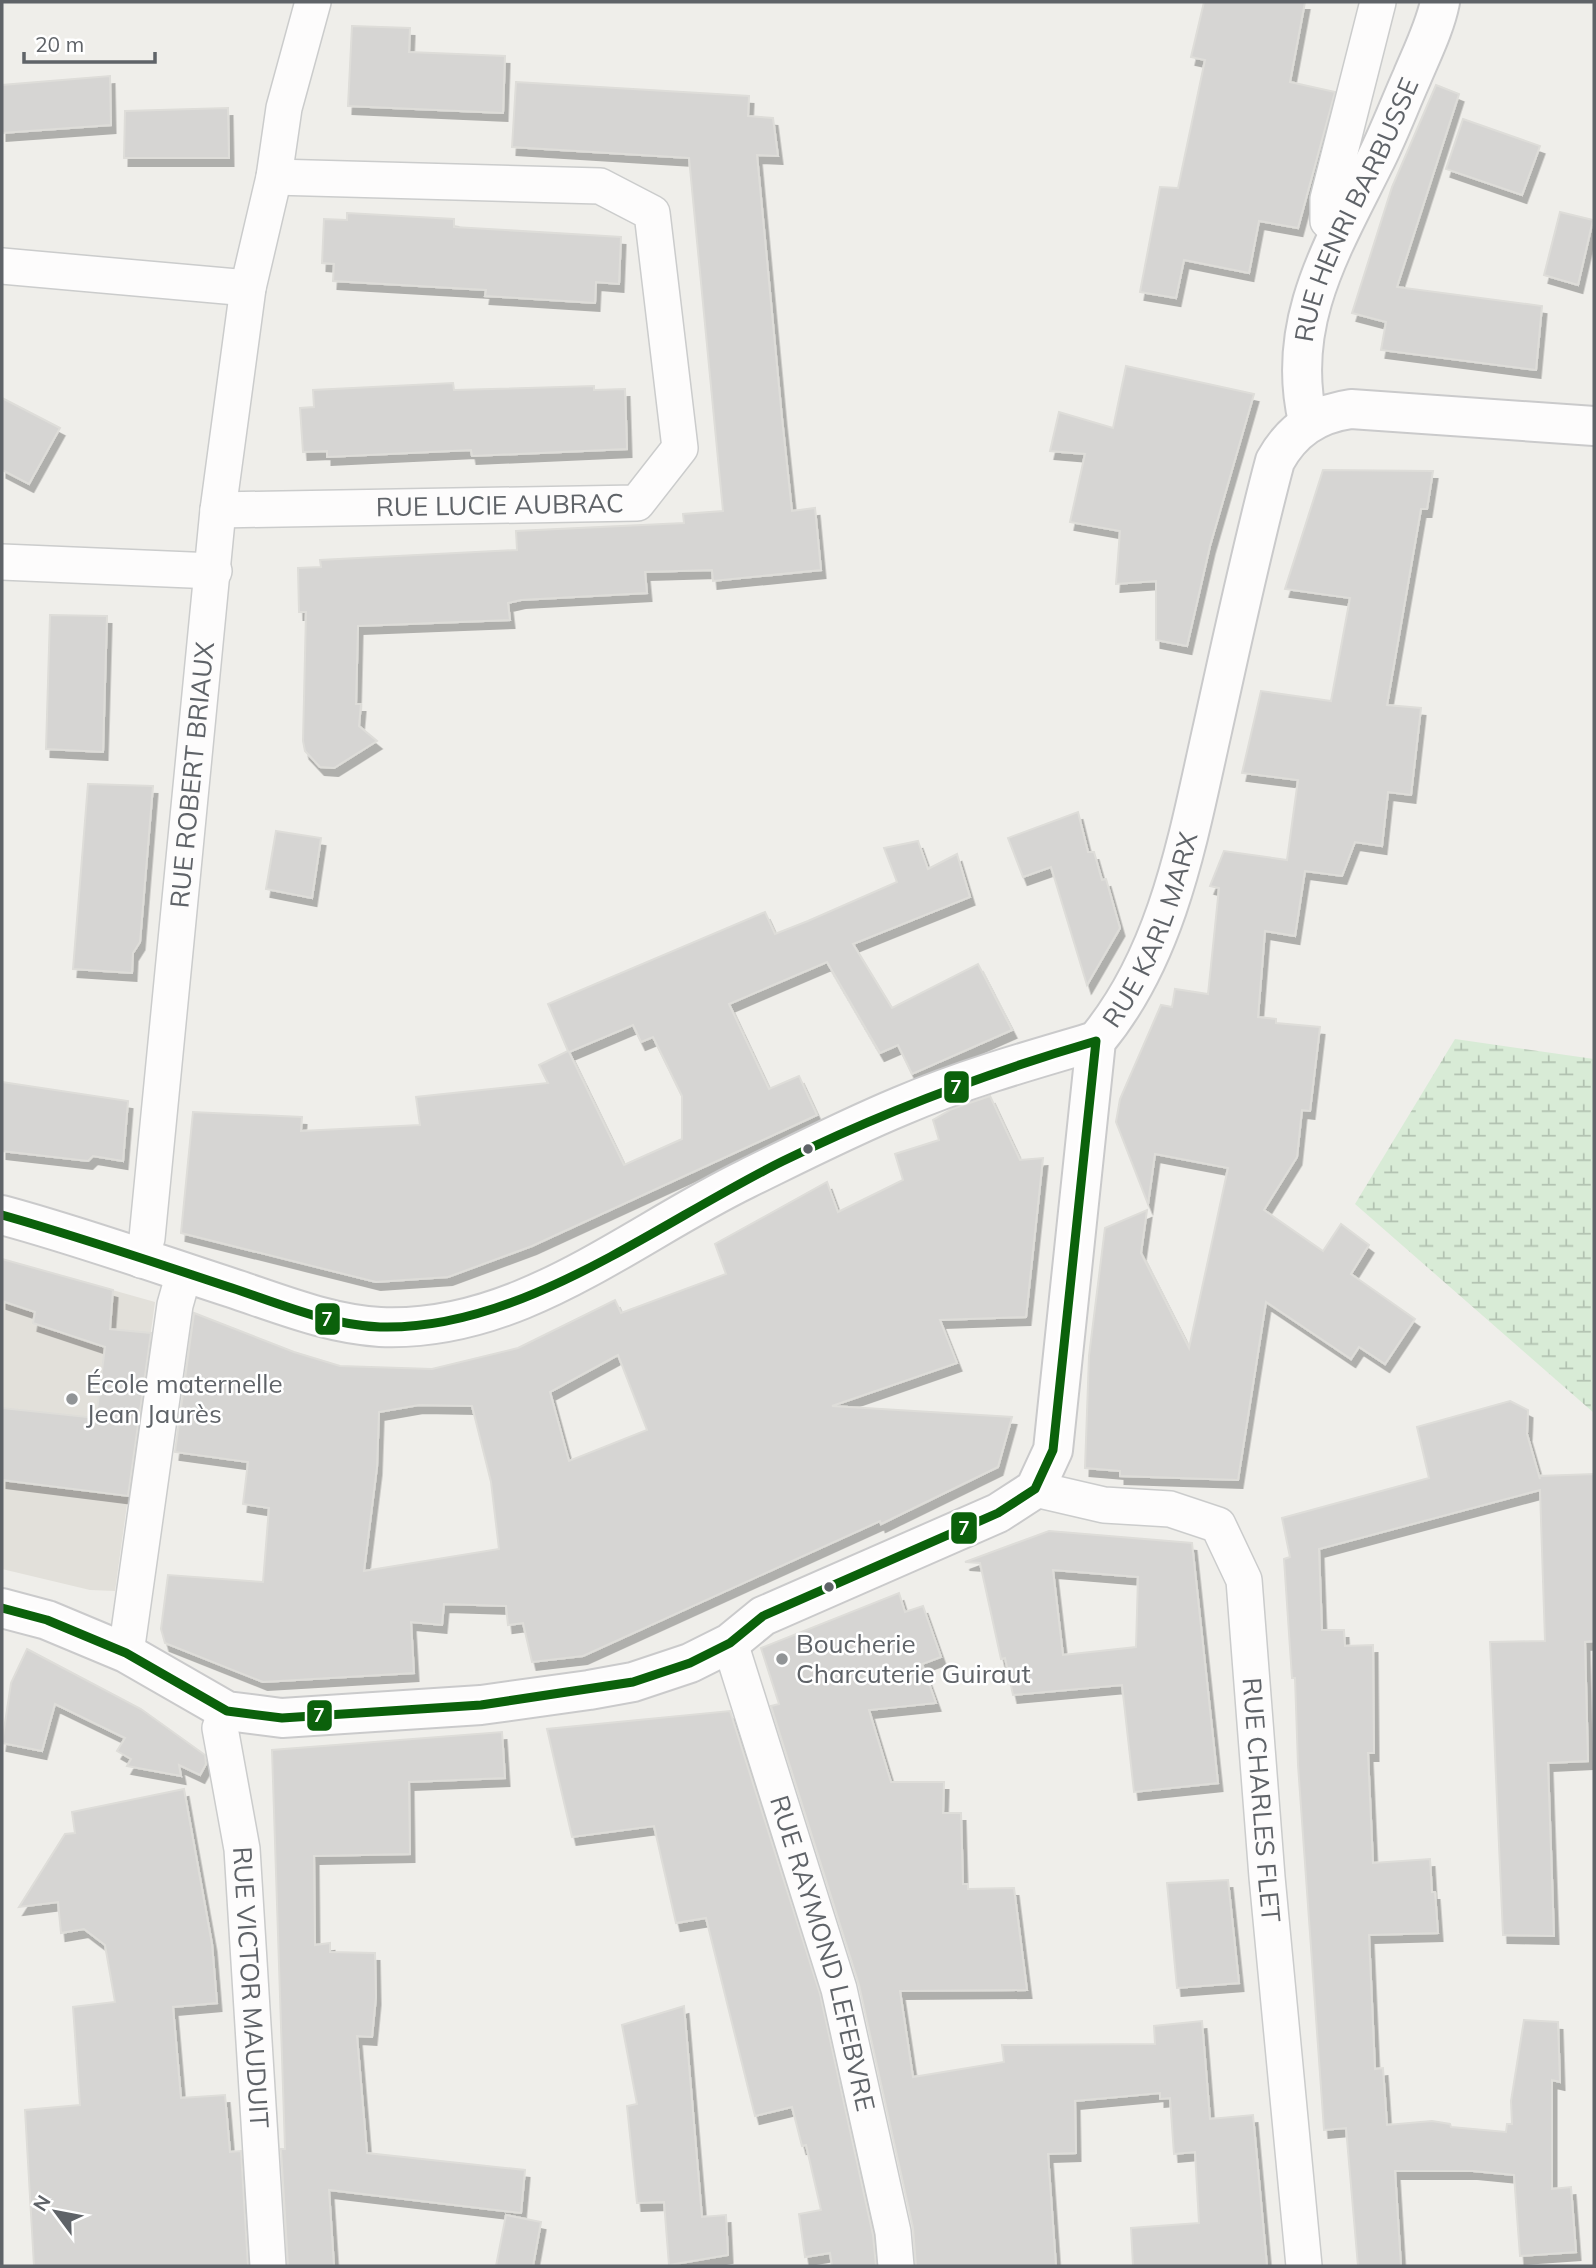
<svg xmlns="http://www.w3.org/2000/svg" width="1596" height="2268" font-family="Mulish,sans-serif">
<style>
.education{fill:#e2e0da}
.wetland{fill:url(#wetland-marsh)}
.building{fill:#d6d5d3;stroke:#deddd9;stroke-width:2;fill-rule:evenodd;filter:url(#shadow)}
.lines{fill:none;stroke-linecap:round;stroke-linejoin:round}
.street-casing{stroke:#cbcccc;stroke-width:38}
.secondary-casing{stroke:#cacacb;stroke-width:42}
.street{stroke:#fdfcfc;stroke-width:35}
.secondary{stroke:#fdfcfc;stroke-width:38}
.bus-1-casing{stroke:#fff;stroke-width:14}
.bus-1{stroke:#0b610b;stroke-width:9}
.bus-dot{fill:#5f6368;stroke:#fff;stroke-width:2.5}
.poi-dot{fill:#919496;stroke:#fff;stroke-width:2.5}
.labels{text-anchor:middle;stroke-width:5;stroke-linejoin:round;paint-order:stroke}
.street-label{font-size:26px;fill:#5f6368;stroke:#fff}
.poi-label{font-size:26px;fill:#5f6368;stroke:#fff;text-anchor:start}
.line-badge{stroke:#fff;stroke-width:2.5}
.badge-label{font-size:19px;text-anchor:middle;font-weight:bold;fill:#fff}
</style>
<defs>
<pattern id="wetland-marsh" width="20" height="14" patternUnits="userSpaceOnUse" patternTransform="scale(1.75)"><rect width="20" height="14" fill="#d8ebd6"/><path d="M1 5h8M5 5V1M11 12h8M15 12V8" fill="none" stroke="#b2c2b1"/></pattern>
<filter id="shadow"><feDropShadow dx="4.5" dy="8" stdDeviation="0" flood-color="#0004"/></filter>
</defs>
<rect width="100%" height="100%" fill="#efeeea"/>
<path class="education" d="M2 1259 155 1302 115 1591 90 1590 2 1569Z"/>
<path class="wetland" d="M1455 1039 1594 1059V1413L1355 1204Z"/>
<g class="building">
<path d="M1204 2H1305L1290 82 1335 92 1298 228 1259 221 1249 273 1184 260 1176 298 1140 292 1160 187 1178 188 1205 60 1191 57Z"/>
<path d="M352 26 410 28 409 52 505 56 503 113 348 106Z"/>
<path d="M110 76 111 125 2 133V85Z"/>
<path d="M516 82 749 96 748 116 773 118 778 156 757 155 782 418 792 511 815 508 821 570 713 581 712 570 645 572 647 593 521 600 508 603 510 620 358 626 356 704H361L359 726 377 741 334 768 320 767 305 751 303 741 306 612H299L298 568 321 567 320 560 517 550 516 531 684 523 683 514 723 511 689 158 512 147Z"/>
<path d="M1436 85 1459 94 1397 287 1542 306 1536 370 1381 350 1386 322 1352 313 1392 187Z"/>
<path d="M228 108 229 158H124L125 111Z"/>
<path d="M1463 119 1540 146 1522 195 1446 169Z"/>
<path d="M1560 212 1593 220 1578 285 1544 275Z"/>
<path d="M347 213 454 219V227L621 237 619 284 596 282 595 303 485 296 486 290 333 281 334 264 322 263 324 219 347 220Z"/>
<path d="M1126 366 1254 394 1210 546 1187 646 1156 640V581L1116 584 1120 531 1070 522 1085 454 1050 451 1059 412 1113 428Z"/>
<path d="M453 383 454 390 594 386V390L625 389 627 449 472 456 471 450 327 457V451L303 452 300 408 314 407 313 390Z"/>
<path d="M2 398 60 428 29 484 2 470Z"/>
<path d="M1323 470 1433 471 1427 509H1421L1387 705 1421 708 1411 795 1388 792 1382 846 1355 842 1342 876 1305 871 1295 936 1265 931 1258 1017 1276 1019V1023L1320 1027 1310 1111 1302 1110 1297 1157 1264 1210 1323 1251 1341 1224 1369 1245 1351 1274 1415 1319 1385 1364 1359 1347 1351 1359 1266 1302 1238 1480 1120 1476V1471L1085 1468 1089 1356 1105 1228 1147 1210 1141 1253 1189 1348 1228 1168 1155 1154 1148 1204 1116 1122 1120 1099 1161 1005 1172 1007 1175 989 1208 994 1219 888 1210 886 1224 851 1287 860 1298 780 1242 773 1261 691 1331 701 1350 598 1285 589Z"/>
<path d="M50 615 107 616 103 752 46 749Z"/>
<path d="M88 784 153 786 140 942 133 953 132 973 73 969Z"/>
<path d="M1078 812 1088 852H1094L1102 880 1106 879 1120 928 1087 985 1051 867 1023 877 1008 838Z"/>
<path d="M276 831 321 838 312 898 266 889Z"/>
<path d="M918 841 928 869 957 854 970 897 853 944 892 1008 978 964 1012 1030 912 1074 898 1045 880 1053 827 962 729 1004 769 1089 799 1076 817 1115 532 1246 448 1277 376 1282 181 1233 193 1112 302 1117 301 1131 420 1125 416 1097 548 1083 539 1065 568 1051 548 1004 765 912 775 934 808 921 897 882 884 848ZM633 1025 641 1042 653 1037 682 1096V1139L624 1165 569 1052Z"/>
<path d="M2 1082 128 1101 123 1161 93 1156 88 1161 2 1151Z"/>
<path d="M990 1096 1020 1160 1043 1158 1026 1317 940 1320 957 1363 832 1406 1012 1417 998 1467 881 1524 880 1521 583 1656 532 1662 523 1623 508 1625 506 1606 444 1604 442 1625 411 1622 414 1673 263 1682 165 1643 161 1629 168 1575 263 1582 269 1508 243 1504 248 1462 175 1452 194 1313 294 1352 340 1366 432 1369 518 1348 615 1300 621 1313 726 1274 715 1244 827 1182 838 1212 903 1180 895 1154 939 1140 933 1120 952 1109ZM618 1355 647 1430 569 1461 550 1392ZM419 1405 472 1406 491 1482 499 1549 364 1571 377 1467 379 1412Z"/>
<path d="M2 1259 113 1290 110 1329 151 1333 128 1496 2 1480V1408L96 1418 105 1347 33 1323 35 1312 2 1301Z"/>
<path d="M1510 1401 1528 1410 1527 1434 1540 1479 1539 1476 1594 1474V1641L1585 1642 1588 1761 1548 1763 1554 1936 1503 1935 1490 1642 1545 1641 1540 1490 1319 1549 1322 1630H1344L1345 1646 1373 1645 1374 1753H1368L1373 1863 1430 1859 1432 1892H1435L1438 1933 1369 1935 1375 2069 1383 2068 1387 2125 1432 2121 1450 2124 1451 2127 1506 2132 1507 2124H1512L1511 2101 1524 2020 1558 2022 1560 2082 1552 2080V2189L1571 2187 1576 2252 1520 2256 1514 2175 1473 2171H1395L1401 2266H1358L1346 2128 1324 2130 1298 1765 1295 1678H1292L1284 1559 1290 1557 1282 1518 1429 1478 1417 1427Z"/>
<path d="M1049 1531 1192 1543 1218 1783 1134 1792 1122 1685 1013 1695 1005 1658 1001 1659 980 1563 965 1562ZM1053 1570 1138 1577 1136 1647 1063 1655Z"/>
<path d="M899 1593 905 1612 923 1606 941 1657 922 1664 936 1703 869 1710 891 1782H944L943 1813H961L963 1884H968V1889L1014 1888 1027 1990 900 1991 913 2077 1004 2062 1002 2045 1155 2044 1154 2026 1202 2021 1210 2119 1253 2115 1267 2266H1133L1131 2228 1199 2223 1195 2152 1174 2154 1170 2098 1160 2099V2093L1075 2101 1076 2153 1048 2154 1056 2266H916L913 2228 859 1985 771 1706 779 1704 761 1648Z"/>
<path d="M27 1649 141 1709 205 1755 206 1764 200 1775 179 1765 181 1776 127 1766 131 1759 117 1751 125 1738 55 1704 42 1751 2 1743 11 1683Z"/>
<path d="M730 1711 820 1994 873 2235 876 2266H832L830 2253 805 2257 799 2214 821 2210 806 2145 802 2146 792 2107 755 2116 706 1918 676 1923 654 1826 572 1837 547 1729Z"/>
<path d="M502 1732 505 1778 409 1782 410 1854 314 1856 315 1945 330 1943V1952L375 1953 376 1997 372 2037 357 2036 367 2153 525 2170 521 2213 329 2190 334 2266H288L281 2149H285L272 1750Z"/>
<path d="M184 1789 212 1944 217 2003 173 2007 181 2098 225 2095 230 2152 241 2151 248 2266H34L25 2110 80 2105 73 2007 115 2002 105 1945 84 1929 61 1933 58 1902 19 1907 65 1834 75 1833 72 1812Z"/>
<path d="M1228 1880 1239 1983 1177 1988 1167 1883Z"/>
<path d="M684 2006 702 2217 726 2215 728 2255 669 2265 664 2202 637 2203 627 2106 637 2104 622 2025Z"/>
<path d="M506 2215 541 2222 533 2266H496Z"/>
</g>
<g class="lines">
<g class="street-casing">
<g id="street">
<path d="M1339 231 1328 221V199L1378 2"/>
<path d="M2 266 248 288"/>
<path id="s1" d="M218 510 637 503 680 448 652 213 600 186 274 177"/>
<path d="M2 562 214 571"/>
<path id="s2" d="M141 1260 147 1238 218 510 248 288 274 177 284 108 313 2"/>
<path id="s3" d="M1035 1489 1104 1505 1170 1509 1218 1525 1244 1580 1267 1877 1304 2266"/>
<path id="s4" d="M730 1643 839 1989 893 2232 896 2266"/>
<path d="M126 1653 175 1305 184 1273"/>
<path id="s5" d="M227 1711 220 1728 242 1849 268 2266"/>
</g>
</g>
<g class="secondary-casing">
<g id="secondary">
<path id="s6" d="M1308 421C1285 324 1332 248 1373 165 1388 136 1399 106 1412 77 1422 53 1435 27 1440 2"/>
<path d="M2 1215C80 1236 155 1263 232 1288 280 1304 329 1324 380 1327 519 1333 627 1237 746 1179 797 1154 848 1128 901 1106 964 1079 1031 1060 1096 1041"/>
<path id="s7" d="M2 1608 47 1620 126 1653 227 1711 282 1718 481 1705 589 1690 633 1682 690 1663 730 1643 763 1616 998 1513 1035 1489 1053 1450 1096 1041C1168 955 1188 838 1212 731 1232 641 1251 551 1275 461 1292 430 1316 414 1351 409L1594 426"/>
</g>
</g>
<use href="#street" class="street"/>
<use href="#secondary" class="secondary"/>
<g class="bus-1-casing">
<path id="bus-1" d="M2 1215C80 1237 156 1263 232 1288 280 1304 329 1325 380 1327 522 1331 659 1222 783 1161 885 1111 987 1073 1096 1041L1053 1450 1035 1489 998 1513 763 1616 730 1643 690 1663 633 1682 481 1705 282 1718 227 1711 126 1653 47 1620 2 1608"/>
</g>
<use href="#bus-1" class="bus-1"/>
</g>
<g class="bus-dot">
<circle cx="808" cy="1149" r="6"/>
<circle cx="829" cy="1587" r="6"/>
</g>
<g class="poi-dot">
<circle cx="72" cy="1399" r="7"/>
<circle cx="782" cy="1659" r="7"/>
</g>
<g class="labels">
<g class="street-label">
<text dy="9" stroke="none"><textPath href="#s6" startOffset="222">RUE HENRI BARBUSSE</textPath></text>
<text dy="9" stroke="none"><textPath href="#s1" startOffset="282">RUE LUCIE AUBRAC</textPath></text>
<text dy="9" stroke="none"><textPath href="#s2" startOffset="488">RUE ROBERT BRIAUX</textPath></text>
<text dy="9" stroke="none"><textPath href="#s7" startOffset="1685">RUE KARL MARX</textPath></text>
<text dy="9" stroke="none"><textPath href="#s3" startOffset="469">RUE CHARLES FLET</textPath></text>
<text dy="9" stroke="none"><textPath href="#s4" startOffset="324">RUE RAYMOND LEFEBVRE</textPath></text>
<text dy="9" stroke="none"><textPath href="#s5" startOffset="280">RUE VICTOR MAUDUIT</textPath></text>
</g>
<g class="poi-label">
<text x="86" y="1393">École maternelle<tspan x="86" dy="30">Jean Jaurès</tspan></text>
<text x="796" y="1653">Boucherie<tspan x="796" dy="30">Charcuterie Guiraut</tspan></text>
</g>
</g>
<g class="line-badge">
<rect x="943" y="1070" width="27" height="34" rx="7" fill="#0b610b"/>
<rect x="314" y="1302" width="27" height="34" rx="7" fill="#0b610b"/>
<rect x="950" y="1511" width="28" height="34" rx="7" fill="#0b610b"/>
<rect x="306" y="1699" width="27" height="33" rx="7" fill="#0b610b"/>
</g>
<g class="badge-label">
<text x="956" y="1094">7</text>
<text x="327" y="1326">7</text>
<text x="964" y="1535">7</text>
<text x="319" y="1722">7</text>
</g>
<rect width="1596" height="2268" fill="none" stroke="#5f6368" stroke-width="7"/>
<g transform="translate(56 2212) rotate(302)" stroke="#ffffff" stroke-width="5" paint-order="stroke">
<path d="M0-5L12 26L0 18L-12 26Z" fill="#5f6368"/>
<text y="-10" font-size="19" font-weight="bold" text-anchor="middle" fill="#5f6368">N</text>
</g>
<path d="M24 52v10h131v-10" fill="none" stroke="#5f6368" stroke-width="3.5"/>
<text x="35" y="52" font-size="21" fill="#5f6368" stroke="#ffffff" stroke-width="5" paint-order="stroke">20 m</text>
</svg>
